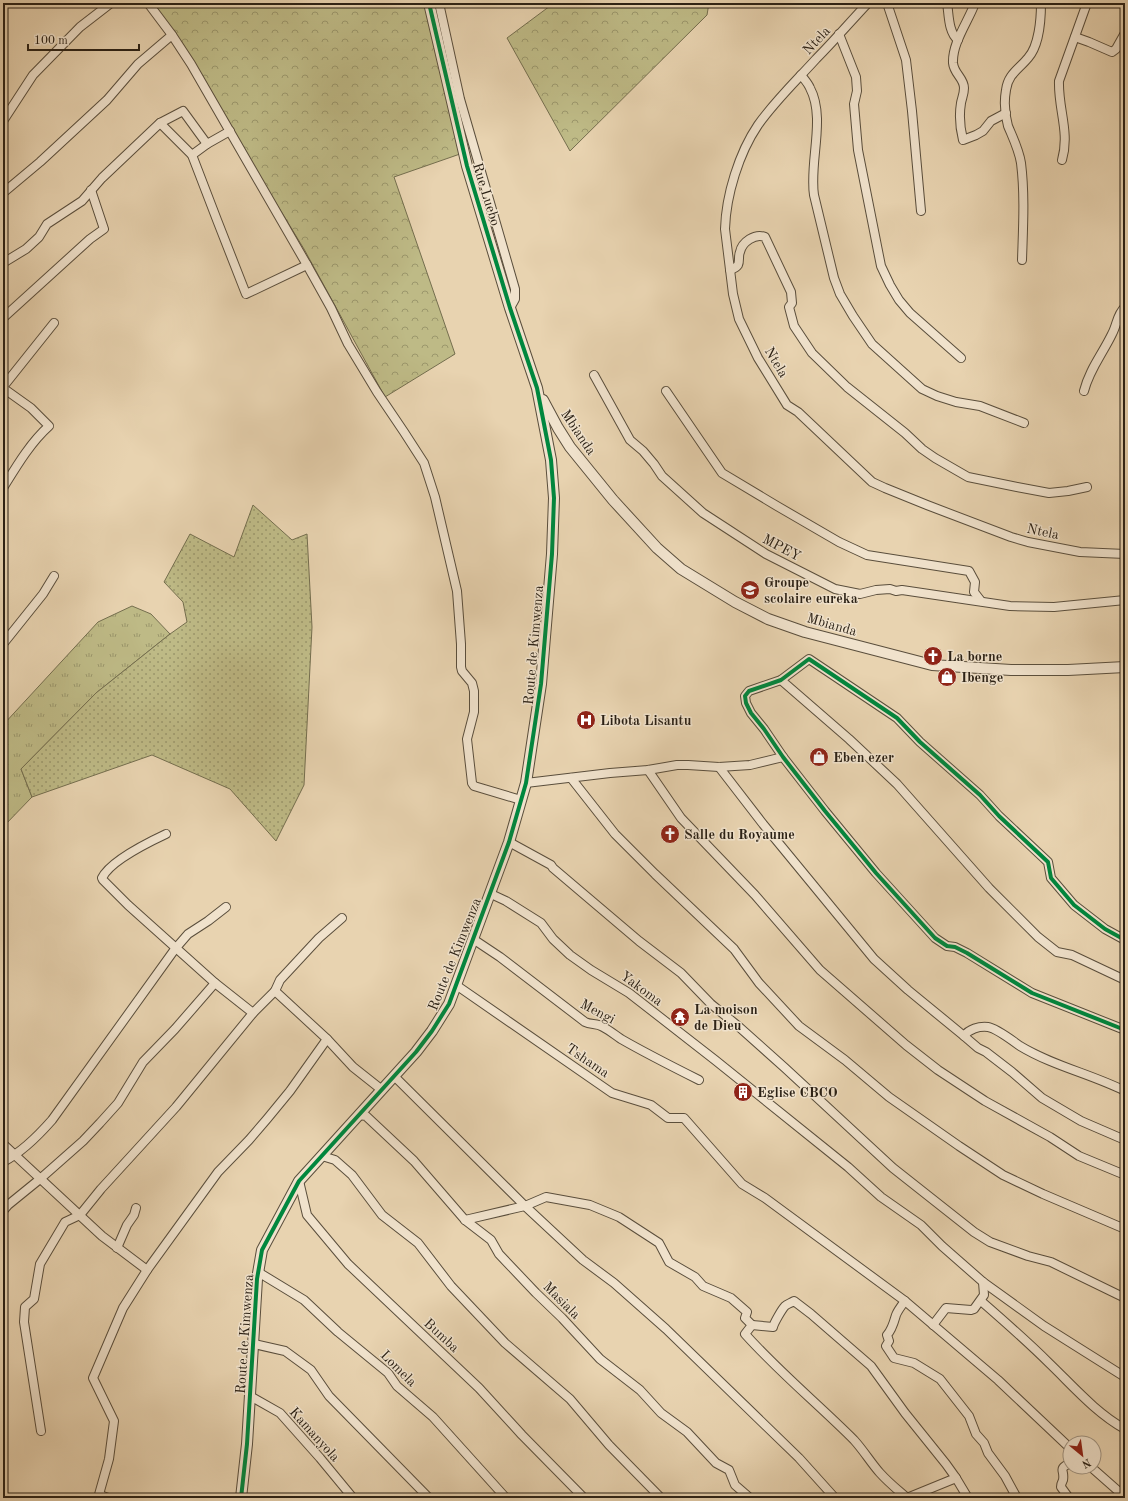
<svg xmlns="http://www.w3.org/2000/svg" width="1128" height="1501" font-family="'Old Standard TT',serif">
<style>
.grass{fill:url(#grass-tufts);stroke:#746e4e}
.forest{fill:url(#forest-crowns);stroke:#746e4e}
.park{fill:url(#park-dots);stroke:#746e4e}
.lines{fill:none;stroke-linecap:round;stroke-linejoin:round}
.minor-casing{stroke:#5a4e3c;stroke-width:10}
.tertiary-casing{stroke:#5a4e3c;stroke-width:12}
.minor{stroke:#f0e2cc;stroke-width:8}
.tertiary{stroke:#f0e2cc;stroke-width:10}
.cycleway-casing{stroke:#f0e2cc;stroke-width:6}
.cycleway{stroke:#00873e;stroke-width:4}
.labels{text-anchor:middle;stroke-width:3;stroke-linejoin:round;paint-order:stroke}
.street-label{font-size:14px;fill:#2b2115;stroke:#f0e2cc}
.poi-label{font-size:14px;font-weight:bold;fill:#2b2115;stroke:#f0e2cc;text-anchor:start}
</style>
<defs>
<pattern id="grass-tufts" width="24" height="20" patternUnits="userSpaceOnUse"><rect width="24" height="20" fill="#beba86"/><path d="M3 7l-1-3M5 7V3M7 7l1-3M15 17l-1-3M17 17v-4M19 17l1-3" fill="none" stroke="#9b976c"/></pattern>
<pattern id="forest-crowns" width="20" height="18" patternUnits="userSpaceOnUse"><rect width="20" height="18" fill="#beba86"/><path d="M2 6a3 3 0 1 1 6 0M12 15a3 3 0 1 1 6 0" fill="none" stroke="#9b976c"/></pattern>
<pattern id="park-dots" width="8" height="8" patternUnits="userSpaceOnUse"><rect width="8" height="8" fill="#beba86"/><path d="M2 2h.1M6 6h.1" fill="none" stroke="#9b976c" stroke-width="1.8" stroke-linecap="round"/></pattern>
</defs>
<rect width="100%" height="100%" fill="#e8d3b0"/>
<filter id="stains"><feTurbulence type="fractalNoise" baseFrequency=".005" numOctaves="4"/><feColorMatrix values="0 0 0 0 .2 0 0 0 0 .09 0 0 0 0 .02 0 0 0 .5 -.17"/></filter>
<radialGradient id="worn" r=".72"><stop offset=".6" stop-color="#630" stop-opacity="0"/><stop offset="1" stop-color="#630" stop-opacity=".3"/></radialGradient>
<path class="grass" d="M132 606 151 614 170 634 96 693 21 769 32 797 3 827V725L98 622Z"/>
<g class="forest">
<path d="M154 3H424L460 154 394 177 455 354 385 397 304 249Z"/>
<path d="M554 3H709L707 15 570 151 507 38Z"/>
</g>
<path class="park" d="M253 505 292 540 307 534 312 627 304 785 276 841 230 789 152 755 32 797 21 769 96 693 170 634 187 622 183 602 164 582 190 534 234 557Z"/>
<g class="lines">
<g class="minor-casing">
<g id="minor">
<path d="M148 3 172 35 191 64 307 265 331 308 348 344 377 392 404 432 424 463 435 497 457 591 461 644V667L462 671 472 683 474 691V712L467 739 472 783 474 786 521 800"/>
<path d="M439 3 460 99 515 289V299L510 308"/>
<path d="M868 3C850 22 834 41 816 59 796 81 775 101 758 125 739 153 726 195 725 229L733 294 739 319 758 358 787 405 798 412 872 482 885 488 927 505 1011 537 1028 542 1080 552 1125 554"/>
<path d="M887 3 906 60 912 111 921 211"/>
<path d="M947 3C949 14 948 32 958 40"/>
<path d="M975 3C968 22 952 43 953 63 954 74 964 78 964 88 964 94 962 98 961 103 959 115 960 128 963 140L976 135 983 131 991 121 1006 113"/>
<path d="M839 34 856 77 857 91 854 104 858 150 881 266 890 285 899 300 910 313 961 358"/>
<path d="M1075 37 1089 42 1112 52 1116 49 1125 33"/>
<path d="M801 75C804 79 808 83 810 88 826 118 809 162 814 195L834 278 840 294 853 316 872 344 922 389 937 396 956 402 980 406 1024 423"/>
<path d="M3 121 33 75 80 27 111 3"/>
<path d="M160 123 192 155 217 220 246 294 307 265"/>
<path d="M192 155 207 144"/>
<path d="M1062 160C1070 132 1058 109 1059 81L1087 3"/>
<path d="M3 193 40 162 107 100 138 64 172 35"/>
<path d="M1022 260C1023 228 1025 195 1021 163 1019 150 1013 138 1008 126 1005 115 1004 101 1006 90 1008 74 1019 69 1028 58 1039 46 1041 19 1041 3"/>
<path d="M3 263 26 249 39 237 47 224 82 201 102 178 160 123 183 111 207 144 230 131"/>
<path d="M730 270C733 269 736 268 738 265 740 261 738 256 740 252 742 242 755 233 765 237L791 292 792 303 789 307 794 326 812 353 847 387 905 433 922 449 935 458 968 477 1017 487 1049 493 1068 491 1087 487"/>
<path d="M3 318 90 239 104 229 91 190"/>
<path d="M594 375 630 440 643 451 654 464 662 476 703 513 766 554 835 589 860 594 876 590 890 589 896 591 902 590 1010 606 1054 607 1125 600"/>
<path d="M3 387 54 323"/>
<path d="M3 388 31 408 49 426C30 443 16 467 3 488"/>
<path d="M666 391 722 473 777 506 839 542 867 555 969 571 975 582 974 592 981 601"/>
<path d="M1084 391C1089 370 1103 353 1112 334 1117 325 1117 314 1125 307"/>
<path d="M3 644 43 594 54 576"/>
<path d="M781 680 849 739 897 784 989 888 1038 937 1057 952 1072 955 1125 980"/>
<path d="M719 767 763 824 874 959 908 990 964 1036 978 1048 986 1052 1012 1072 1042 1098 1081 1121 1125 1140"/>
<path d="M648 770 681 818 755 895 820 970 906 1045 938 1070 985 1101 1050 1137 1079 1156 1125 1175"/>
<path d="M571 778 615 834 655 874 734 949 759 983 799 1026 845 1060 889 1097 959 1146 1003 1175 1043 1194 1125 1229"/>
<path d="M526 783 610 773 648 770 677 765H688L719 767 750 765 783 757"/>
<path d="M166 834C149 842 110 861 102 878L103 880 128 905 215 983 253 1013"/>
<path d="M509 842 551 865 553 868 639 941 681 973 711 1004 738 1026 785 1068 893 1168 974 1232 990 1242 1028 1256 1051 1262 1125 1298"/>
<path d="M491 894 506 901 541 923 553 939 570 955 591 970 629 993 715 1060 848 1167 881 1197 921 1225 942 1246 983 1282 1044 1326 1125 1377"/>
<path d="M473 939 500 957 585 1022C591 1025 597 1023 603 1027 609 1030 615 1035 621 1039 647 1054 673 1067 699 1080"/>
<path d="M1125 940 1105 929 1074 905 1051 878 1048 862 999 816 980 795 920 742 897 718 809 659 781 680 749 691 745 696 746 703 751 713 764 729 783 757 825 811 876 873 935 938 947 946 955 947 967 953 1032 993 1125 1030"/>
<path d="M456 985 612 1093 651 1105 668 1118H684L742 1184 765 1198 905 1301 998 1380 1070 1448"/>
<path d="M275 991 327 1039 353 1067 382 1090"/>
<path d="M964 1036C969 1029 979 1026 988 1027 996 1028 1013 1041 1020 1046 1053 1066 1091 1074 1125 1091"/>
<path d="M395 1077 525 1206 583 1260 614 1283 666 1329 799 1458 835 1498"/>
<path d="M359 1115 366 1116 414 1161 465 1220 491 1240 499 1254 536 1293 562 1318 600 1359 640 1390 661 1413 687 1432 716 1463 729 1470 735 1485 750 1498"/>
<path d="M3 1144 102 1236 147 1270"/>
<path d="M322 1156 335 1160 352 1175 382 1215 418 1243 451 1286 505 1343 570 1399 609 1445 661 1498"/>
<path d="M3 1162C22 1152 38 1136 52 1120L175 949 188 934 208 921 226 907"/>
<path d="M299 1181 307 1215 348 1264 479 1388 522 1435 584 1498"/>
<path d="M3 1211 8 1205 40 1179 83 1141 100 1123 118 1103 143 1062 175 1029 215 983"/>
<path d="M465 1220 525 1206 546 1197 590 1205 619 1217 659 1243 669 1262 695 1277 703 1286 731 1298 747 1312 745 1318 752 1325 745 1334C779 1372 818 1404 854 1440 864 1451 871 1463 880 1473 889 1483 898 1490 907 1498"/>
<path d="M117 1248 127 1225 134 1215 136 1208"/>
<path d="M258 1272 304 1300 338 1332 388 1373 397 1386 433 1417 506 1498"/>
<path d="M905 1301C902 1305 898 1310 896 1315 894 1322 892 1330 887 1335L889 1341 886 1346 894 1358 914 1363 940 1379 969 1416 976 1434 984 1443 988 1453 1005 1476 1017 1498"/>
<path d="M981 1301C1004 1321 1027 1341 1049 1363 1073 1386 1096 1413 1125 1429"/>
<path d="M752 1325 773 1327C774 1323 782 1309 785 1306 787 1304 791 1303 794 1301L811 1314 871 1366 905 1413 946 1464 956 1478 968 1498"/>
<path d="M933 1325 946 1308 971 1310 974 1309 984 1295 983 1282"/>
<path d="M254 1344 285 1351 311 1370 329 1396 429 1498"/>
<path d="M250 1396 280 1413 320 1458 353 1498"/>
<path d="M41 1431 24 1322 25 1307 34 1299 40 1264 65 1222 80 1215 101 1189 176 1107 253 1013 275 991 280 980 319 938 342 918"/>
<path d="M1091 1467 1125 1497"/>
<path d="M100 1495 108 1498"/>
<path d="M98 1498 109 1459 114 1421 93 1378 123 1308 147 1270 218 1172 249 1140 267 1119 290 1091 327 1039"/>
<path d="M907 1498 956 1478"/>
<path d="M1069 1498 1061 1487C1061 1485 1062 1482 1063 1480 1065 1469 1057 1470 1070 1463"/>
</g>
</g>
<g class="tertiary-casing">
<g id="tertiary">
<path d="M543 400 558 428 570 447 613 500 657 548 681 569 735 602 768 619 805 632 932 665 1011 670H1068L1125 667"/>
<path d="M241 1498 247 1444 257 1279 262 1250 299 1181 416 1052 432 1031 449 1004 509 842 526 783 541 684 552 554 554 498 551 460 537 388 510 308 467 166 429 3"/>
</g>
</g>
<use href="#minor" class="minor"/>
<use href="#tertiary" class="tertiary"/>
<g class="cycleway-casing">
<g id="cycleway">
<path d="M1125 940 1105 929 1074 905 1051 878 1048 862 999 816 980 795 920 742 897 718 809 659 781 680 749 691 745 696 746 703 751 713 764 729 783 757 825 811 876 873 935 938 947 946 955 947 967 953 1032 993 1125 1030"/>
<path d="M241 1498 247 1444 257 1279 262 1250 299 1181 416 1052 432 1031 449 1004 509 842 526 783 541 684 552 554 554 498 551 460 537 388 510 308 467 166 429 3"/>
</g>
</g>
<use href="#cycleway" class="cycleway"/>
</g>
<defs>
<g id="school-disc" transform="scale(1)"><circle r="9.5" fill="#8f2418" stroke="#f0e2cc"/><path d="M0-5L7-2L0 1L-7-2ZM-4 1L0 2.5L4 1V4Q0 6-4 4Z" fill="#fff"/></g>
<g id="church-disc" transform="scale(1)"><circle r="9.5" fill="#8f2418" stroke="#f0e2cc"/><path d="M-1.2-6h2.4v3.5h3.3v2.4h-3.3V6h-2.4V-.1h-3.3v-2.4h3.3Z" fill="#fff"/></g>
<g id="shop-disc" transform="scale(1)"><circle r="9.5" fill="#8f2418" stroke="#f0e2cc"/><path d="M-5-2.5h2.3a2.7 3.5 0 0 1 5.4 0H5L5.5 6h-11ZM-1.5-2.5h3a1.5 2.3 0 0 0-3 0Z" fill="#fff"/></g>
<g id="hospital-disc" transform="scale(1)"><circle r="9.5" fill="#8f2418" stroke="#f0e2cc"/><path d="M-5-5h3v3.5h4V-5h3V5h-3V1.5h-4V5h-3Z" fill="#fff"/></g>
<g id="temple-disc" transform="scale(1)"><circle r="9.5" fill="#8f2418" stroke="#f0e2cc"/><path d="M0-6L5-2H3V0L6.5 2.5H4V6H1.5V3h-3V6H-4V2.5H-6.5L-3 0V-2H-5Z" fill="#fff"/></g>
<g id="building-disc" transform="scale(1)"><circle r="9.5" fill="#8f2418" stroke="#f0e2cc"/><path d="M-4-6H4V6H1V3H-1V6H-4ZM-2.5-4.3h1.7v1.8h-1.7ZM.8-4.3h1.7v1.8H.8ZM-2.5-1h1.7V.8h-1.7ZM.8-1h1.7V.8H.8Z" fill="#fff"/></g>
</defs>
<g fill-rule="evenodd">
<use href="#school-disc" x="750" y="590"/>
<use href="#church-disc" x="933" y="656"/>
<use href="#shop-disc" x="947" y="677"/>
<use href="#hospital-disc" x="586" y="720"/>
<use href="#shop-disc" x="819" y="757"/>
<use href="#church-disc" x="670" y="834"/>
<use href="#temple-disc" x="680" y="1017"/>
<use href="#building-disc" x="743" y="1092"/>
</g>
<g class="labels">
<g class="street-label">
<text transform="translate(816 40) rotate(-47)" y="5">Ntela</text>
<text transform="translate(487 194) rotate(73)" y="5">Rue Luebo</text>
<text transform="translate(777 362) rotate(59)" y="5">Ntela</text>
<text transform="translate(579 432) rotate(56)" y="5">Mbianda</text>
<text transform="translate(1043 531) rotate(12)" y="5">Ntela</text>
<text transform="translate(782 547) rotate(28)" y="5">MPEY</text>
<text transform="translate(832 624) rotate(16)" y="5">Mbianda</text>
<text transform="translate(533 645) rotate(-85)" y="5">Route de Kimwenza</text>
<text transform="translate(454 954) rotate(-68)" y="5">Route de Kimwenza</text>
<text transform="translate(642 988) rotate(36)" y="5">Yakoma</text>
<text transform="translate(598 1011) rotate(28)" y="5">Mengi</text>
<text transform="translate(588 1060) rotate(34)" y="5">Tshama</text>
<text transform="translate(562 1300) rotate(45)" y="5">Masiala</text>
<text transform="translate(244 1334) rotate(-86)" y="5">Route de Kimwenza</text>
<text transform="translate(442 1335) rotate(43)" y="5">Bumba</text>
<text transform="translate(399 1368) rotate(45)" y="5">Lomela</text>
<text transform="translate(315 1434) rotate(48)" y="5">Kamanyola</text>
</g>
<g class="poi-label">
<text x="764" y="587">Groupe<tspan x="764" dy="16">scolaire eureka</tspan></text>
<text x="947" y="661">La borne</text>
<text x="961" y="682">Ibenge</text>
<text x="600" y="725">Libota Lisantu</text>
<text x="833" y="762">Eben ezer</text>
<text x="684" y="839">Salle du Royaume</text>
<text x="694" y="1014">La moison<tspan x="694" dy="16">de Dieu</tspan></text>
<text x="757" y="1097">Eglise CBCO</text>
</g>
</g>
<rect width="1128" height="1501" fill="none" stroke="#e8d3b0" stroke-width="16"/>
<rect x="4" y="4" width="1120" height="1493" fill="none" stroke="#2b2115" stroke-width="2"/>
<rect x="8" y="8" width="1112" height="1485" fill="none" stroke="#2b2115"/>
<g transform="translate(1082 1455) rotate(151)"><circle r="19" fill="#f0e2cc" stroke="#a19583"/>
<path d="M0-3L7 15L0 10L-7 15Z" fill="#8f2418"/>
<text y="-6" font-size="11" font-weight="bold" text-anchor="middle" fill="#2b2115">N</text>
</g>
<path d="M28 44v6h111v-6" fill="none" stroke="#2b2115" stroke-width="2"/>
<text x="34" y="44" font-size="12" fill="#2b2115" stroke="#f0e2cc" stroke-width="3" paint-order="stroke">100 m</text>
<rect width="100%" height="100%" filter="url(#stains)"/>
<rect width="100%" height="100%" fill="url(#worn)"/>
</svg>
